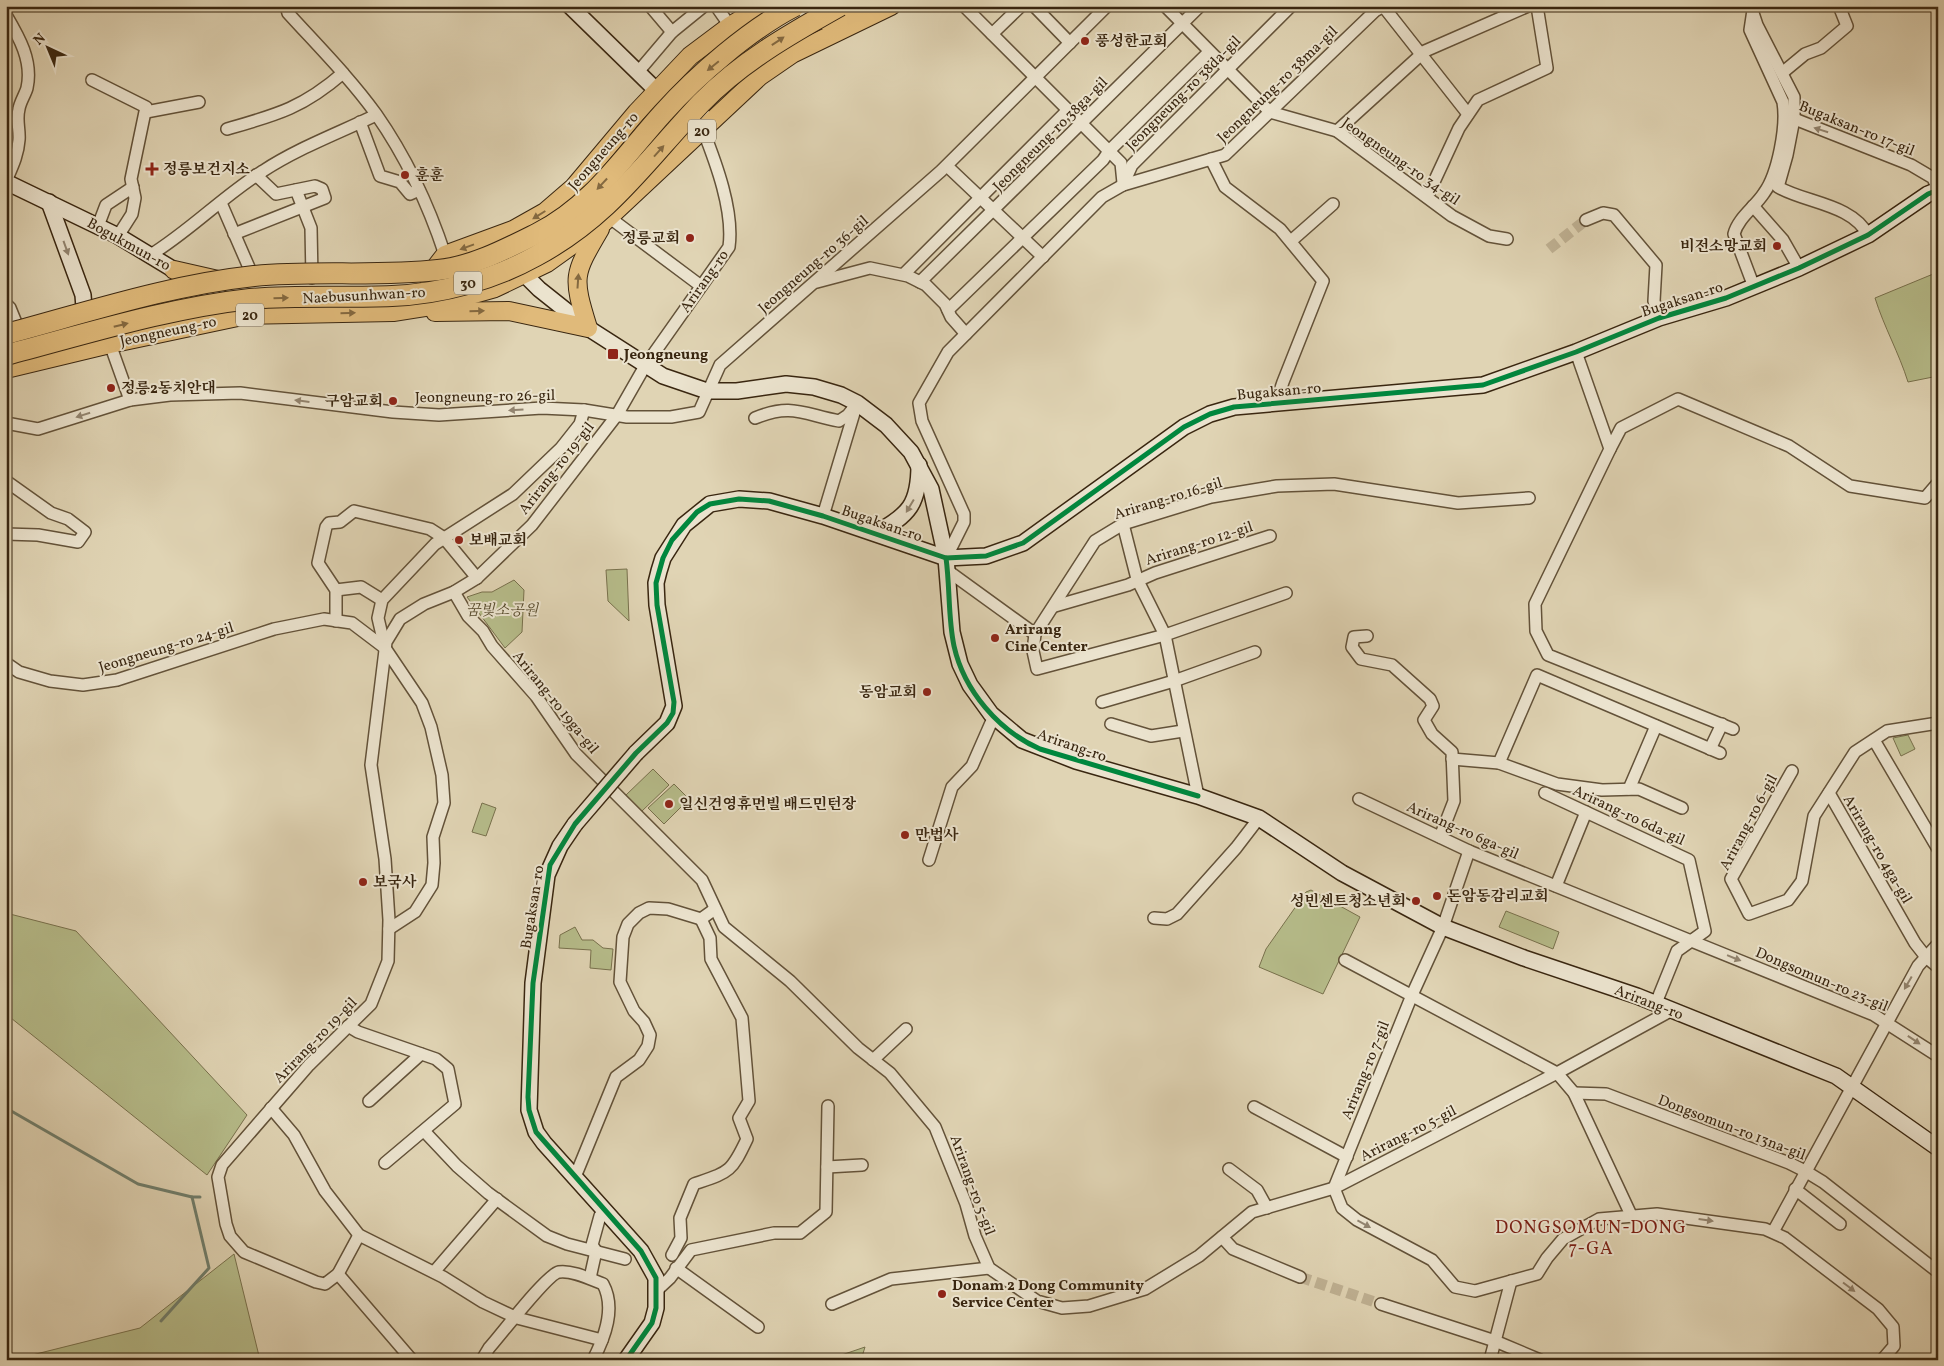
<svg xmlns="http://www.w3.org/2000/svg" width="1944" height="1366" font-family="Vollkorn,'Noto Serif KR',serif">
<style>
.green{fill:#b6bc8a;stroke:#78714d}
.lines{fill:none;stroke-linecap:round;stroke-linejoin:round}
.stream{stroke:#707e6c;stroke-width:3}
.street-tunnel{stroke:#bfb193;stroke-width:11;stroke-dasharray:11 5.5;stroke-linecap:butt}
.street-casing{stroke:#635239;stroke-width:14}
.secondary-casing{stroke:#392610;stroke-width:18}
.primary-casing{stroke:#392610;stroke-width:20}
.street{stroke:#ebe3ce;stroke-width:11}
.secondary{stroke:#ebe3ce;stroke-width:15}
.primary{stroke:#e0ba7a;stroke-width:18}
.secondary-bridge-casing{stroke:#392610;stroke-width:18;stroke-linecap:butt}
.highway-bridge-casing{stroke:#392610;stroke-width:22;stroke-linecap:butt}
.secondary-bridge{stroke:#ebe3ce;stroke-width:15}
.highway-bridge{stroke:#e0ba7a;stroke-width:20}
.cycleway-casing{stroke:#ebe3ce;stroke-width:8}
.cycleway{stroke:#00873e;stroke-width:5}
.oneway{fill:#846940}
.oneway2{fill:#92846f}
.poi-dot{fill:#8f2418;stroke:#ebe3ce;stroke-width:2}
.labels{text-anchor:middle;stroke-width:4;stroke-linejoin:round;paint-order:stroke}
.shield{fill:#ebe3ce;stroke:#6e5f49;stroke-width:1}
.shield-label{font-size:14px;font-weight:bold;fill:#392610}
.poi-label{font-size:15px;font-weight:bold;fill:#392610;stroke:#ebe3ce;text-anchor:start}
.street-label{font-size:15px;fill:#392610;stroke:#ebe3ce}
.park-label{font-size:15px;font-style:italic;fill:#584c2e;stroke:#ebe3ce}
.quarter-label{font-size:18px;letter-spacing:1px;fill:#7a1f14;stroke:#ebe3ce}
</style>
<rect width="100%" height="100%" fill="#e0d4b4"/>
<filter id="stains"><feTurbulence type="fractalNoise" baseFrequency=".004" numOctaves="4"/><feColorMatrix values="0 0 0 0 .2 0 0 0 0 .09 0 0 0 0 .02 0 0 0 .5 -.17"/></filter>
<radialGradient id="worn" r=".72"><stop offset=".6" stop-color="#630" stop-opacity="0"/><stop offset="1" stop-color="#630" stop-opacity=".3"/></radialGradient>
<g class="green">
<path d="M1938 272V376L1908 382C1899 353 1884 327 1875 298Z"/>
<path d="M627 569 629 621 608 601 606 570Z"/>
<path d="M514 580 524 590 522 632 505 648 467 597 482 592H492Z"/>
<path d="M1908 735 1915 749 1901 756 1893 738Z"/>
<path d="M653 769 669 785 642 811 626 795Z"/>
<path d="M674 784 689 799 664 824 648 808Z"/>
<path d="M482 803 496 808 486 836 472 832Z"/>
<path d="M1311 890 1360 917 1323 994 1259 967 1266 949 1306 892Z"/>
<path d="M1506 911 1559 932 1553 949 1499 927Z"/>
<path d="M6 913 76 931 247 1115 207 1175 6 1014Z"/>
<path d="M575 927 582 940H593L603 948 613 949 611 970 590 968 591 950 559 948 560 935Z"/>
<path d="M234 1254 260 1360H12L140 1328Z"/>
<path d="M865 1347 861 1360H827Z"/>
</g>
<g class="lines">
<g class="stream">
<path d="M6 1108 138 1184 192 1197H200"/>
<path d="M161 1321 209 1268 192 1197"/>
</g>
<g class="street-tunnel">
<path d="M1549 249 1586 220"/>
<path d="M1300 1277 1381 1304"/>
</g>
<g class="street-casing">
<g id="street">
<path d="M286 6 288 13C318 46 350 78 376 114 406 157 429 206 445 255"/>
<path d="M650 6 672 32"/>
<path d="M716 6 730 26"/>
<path d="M964 6 1121 163 1123 183"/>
<path d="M1034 6 1070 43"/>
<path d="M1165 6 1270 112 1337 131 1452 216 1489 236 1507 239"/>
<path d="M1383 6 1468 114"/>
<path d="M1753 10 1750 30 1783 102C1787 126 1778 174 1764 193 1755 207 1738 218 1734 234L1754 287"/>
<path d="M1753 13 1757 25 1794 97V119L1787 155 1778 187C1806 203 1852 204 1868 235"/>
<path d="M6 15C19 37 33 61 27 88 25 95 20 102 19 109 16 120 20 130 19 140 18 155 12 167 6 181"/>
<path d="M992 34 1021 6"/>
<path d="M638 72 672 32 704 6"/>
<path d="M1782 73 1805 54 1821 48 1847 26 1839 6"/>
<path d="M92 80 146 107 131 179 135 198 132 214 118 236"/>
<path d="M146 112 199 102"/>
<path d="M1787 116 1911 165 1933 178 1938 190"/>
<path d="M360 122 380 176 400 182 410 194 419 190"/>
<path d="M227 129C276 115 303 108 343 73"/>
<path d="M1337 131 1425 51 1528 6"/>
<path d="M1211 159 1225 187 1280 229 1323 281 1283 382 1276 403"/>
<path d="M947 166 1043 257"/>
<path d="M1123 185 1132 165 1291 6"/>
<path d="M296 190 311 228 312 278"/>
<path d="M1427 197 1459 128 1478 100 1547 68 1537 6"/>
<path d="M221 203 254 279"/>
<path d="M1753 206 1783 240 1799 268"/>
<path d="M610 218 701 286"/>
<path d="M1586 220 1603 213 1614 215 1656 265 1654 301 1659 318"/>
<path d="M98 226 106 205 133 187"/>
<path d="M234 234 325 198 322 189 315 186 276 194 256 175"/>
<path d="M1291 241 1333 204"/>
<path d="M149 256C190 231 223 196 263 171 298 148 339 133 376 115"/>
<path d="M904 274 1068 110"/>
<path d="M817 282 870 268 908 276 926 285 945 304 951 317 966 334"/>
<path d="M920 282 1200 6"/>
<path d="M6 304 10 308 21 335"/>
<path d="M948 310 1103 160 1109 151 1209 52"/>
<path d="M110 344 130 400"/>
<path d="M1576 352 1610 449 1535 604 1536 631 1548 655 1733 729"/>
<path d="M755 418C791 403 803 414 839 421L848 415 855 406"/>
<path d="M6 423 38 429 130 400 170 395 240 393 393 412 439 415 542 408 584 410 627 417H671L699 412 720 365 941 171 1107 6"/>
<path d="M1610 449 1621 428 1678 399 1789 446 1850 486 1925 498 1937 484"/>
<path d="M6 481 51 513 68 519 85 532 78 542 38 535 6 534"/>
<path d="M823 516 857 403"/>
<path d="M1123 524 1137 579 1165 635 1198 796"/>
<path d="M946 558 964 522V514L922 421 919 403 948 352 1102 197 1123 185 1225 155 1375 11 1384 6"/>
<path d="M948 571 1035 634 1095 541 1123 524 1211 497 1277 486 1334 484 1458 503 1529 498"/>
<path d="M336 590 361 587 382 600"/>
<path d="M454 592 468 616 483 631 492 646 536 696 576 754 702 880 724 927 790 981 858 1048 890 1073 935 1127 966 1204 975 1236 989 1268 1037 1301 1062 1308 1089 1306 1145 1289 1199 1256 1252 1212 1334 1188 1557 1073 1672 1010"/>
<path d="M1055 606 1128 585 1155 573 1270 536"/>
<path d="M336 621V590L318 563 326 527 329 523 340 522 354 511 430 529 444 538 477 578"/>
<path d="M1035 634 1033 651 1037 669 1165 635 1286 593"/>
<path d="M1367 636 1354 637 1352 647 1361 659 1392 665 1430 699 1433 706 1424 720 1432 734 1452 752 1454 801 1440 837"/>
<path d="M385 648 378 618 382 600 435 544 513 494 561 448 580 424 584 410"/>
<path d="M6 663 19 672 50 681 83 685 117 680 274 629 324 619 352 623 385 648 422 703 431 727 442 775 444 803 433 837 434 863 432 885 415 912 389 929"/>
<path d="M1102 702 1174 681 1255 652"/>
<path d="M1111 724 1151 736 1183 731"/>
<path d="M1874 740 1938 849"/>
<path d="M1710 749 1722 724"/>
<path d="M1452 759 1499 763 1557 784 1602 790 1639 789 1682 808"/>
<path d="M1499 763 1537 675 1720 753"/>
<path d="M1792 771 1731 879 1749 914 1788 900 1802 881 1814 816 1855 752 1887 731 1938 723"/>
<path d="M1629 789 1656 726"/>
<path d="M1545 793 1689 860 1705 931 1677 951 1656 1003"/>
<path d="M1829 793 1915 943 1926 957 1938 967"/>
<path d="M1359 799 1469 851 1874 1015 1938 1056"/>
<path d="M1469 851 1443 927 1412 995 1334 1188 1342 1208 1357 1220 1432 1260 1455 1287 1475 1291 1537 1274 1547 1258 1563 1239 1599 1219 1657 1214 1765 1229 1785 1238 1878 1309 1893 1327 1894 1346 1882 1360"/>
<path d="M929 860 952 787 972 766 994 716"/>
<path d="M1556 886 1586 812"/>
<path d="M1154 918 1167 919 1177 914 1236 848 1259 818"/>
<path d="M1345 960 1557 1073 1574 1093 1631 1215"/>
<path d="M348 1026 358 1032 436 1059 448 1069 455 1104 385 1163"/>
<path d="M873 1060 906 1029"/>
<path d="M1574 1093 1606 1094 1789 1163 1805 1171 1823 1182 1938 1272"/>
<path d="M369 1101 421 1054"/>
<path d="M1254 1107 1347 1157"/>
<path d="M271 1108 294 1135 325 1191 359 1235 443 1277 483 1302 517 1318 602 1340"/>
<path d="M424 1131 457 1166 488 1193 547 1236 567 1244 625 1259"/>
<path d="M827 1167 862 1165"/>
<path d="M1229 1169 1257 1190 1267 1208"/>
<path d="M575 1177 616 1077 639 1060 648 1046 650 1035 644 1022 634 1011 620 982 623 937 628 924 639 913 649 908 668 909 701 919 715 909"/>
<path d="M1795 1189 1840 1224"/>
<path d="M1773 1232 1918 966 1938 944"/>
<path d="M359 1235 338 1274 325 1284 316 1282 244 1252 230 1236 226 1224 218 1177 222 1165 309 1065 371 1004 388 961 389 920 385 859 371 765 386 642 400 619 424 604 454 592 477 578 532 525 617 415 645 366 729 247C734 211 716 163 703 130"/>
<path d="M1222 1237 1233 1249 1300 1277"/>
<path d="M672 1255 681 1238 680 1218 694 1184C729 1172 731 1173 747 1139L739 1118 749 1101 742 1018 711 959 710 938 701 919"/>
<path d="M676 1268 758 1327"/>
<path d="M434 1272 497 1199"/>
<path d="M338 1274 412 1360"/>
<path d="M590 1278 596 1251 592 1245 600 1216 605 1211"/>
<path d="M656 1291 670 1278 691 1250 774 1233H800L826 1212 828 1106"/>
<path d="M832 1304 891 1279 989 1268"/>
<path d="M1381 1304 1495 1341 1540 1360"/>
<path d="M484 1360 483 1358 489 1348C500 1336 547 1274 559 1272 572 1270 590 1279 603 1284 616 1308 605 1337 593 1360"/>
<path d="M1490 1360 1511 1281"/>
</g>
</g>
<g class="secondary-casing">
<g id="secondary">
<path d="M570 6 656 90 703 116"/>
<path d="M6 182 118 236 232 305"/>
<path d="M49 202 83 295 85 320"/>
<path d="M522 263 525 275 539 289 588 328 663 376 707 391H737L786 384 814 387 841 395 857 403 886 425 911 452 931 489 946 558 952 632 960 664 970 685 991 714 1022 740 1076 761 1198 796 1259 818 1342 873 1443 927 1524 958 1637 996 1836 1076 1938 1148"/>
<path d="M876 533C909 515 919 504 919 465"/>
<path d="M636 753 667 723 674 706 657 605 656 583 659 571 663 558 684 525 710 504 739 499 769 501 823 516 946 558 986 556 1023 543 1184 427 1210 414 1234 407 1483 385 1576 352 1659 318 1726 298 1799 268 1868 235 1928 194 1938 190"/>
<path d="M575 824 560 846 547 875 533 983 529 1110 536 1132 544 1143 641 1251 656 1278V1308L652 1323 626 1360"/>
</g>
</g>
<g class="primary-casing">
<g id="primary">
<path d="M829 23 859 6"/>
<path d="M174 270 218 280"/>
<path d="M428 277 445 255 513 230 545 212 574 187 637 112 690 56 730 26 763 6"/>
<path d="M435 312 509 311 588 328C572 276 573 275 600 229"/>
<path d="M6 369 110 344 247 315 393 312 431 306 495 288 547 263 604 222 760 76 792 54 891 6"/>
</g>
</g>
<use href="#street" class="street"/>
<use href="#secondary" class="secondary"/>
<use href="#primary" class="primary"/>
<g class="secondary-bridge-casing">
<path id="secondary-bridge" d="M575 824 636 753"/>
</g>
<g class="highway-bridge-casing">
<g id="highway-bridge">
<path d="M6 334C88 312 170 285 254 276 315 270 377 277 438 270 472 267 508 248 538 233 592 206 624 156 663 113 696 76 750 29 795 6"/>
<path d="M6 355C86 334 168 308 250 299 297 295 345 298 392 296 441 294 493 280 536 256 610 216 645 162 701 103 741 62 790 34 840 6"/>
</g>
</g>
<use href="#secondary-bridge" class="secondary-bridge"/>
<use href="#highway-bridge" class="highway-bridge"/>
<g class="cycleway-casing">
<g id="cycleway">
<path d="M946 558C950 587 948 618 954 646 964 691 999 731 1040 749L1198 796"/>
<path d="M626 1360 652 1323 656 1308V1278L641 1251 536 1132 529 1110 528 1097 533 983 550 865 575 824 636 753 667 723 673 713 674 702 657 605 656 583 663 558 672 540 697 512 710 504 739 499 769 501 823 516 946 558 986 556 1023 543 1184 427 1210 414 1234 407 1483 385 1576 352 1659 318 1726 298 1799 268 1868 235 1928 194 1938 190"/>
</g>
</g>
<use href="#cycleway" class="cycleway"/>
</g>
<defs><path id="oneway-solid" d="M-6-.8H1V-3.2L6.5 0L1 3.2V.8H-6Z" transform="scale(1.25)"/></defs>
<g class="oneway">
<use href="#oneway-solid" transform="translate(778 41) rotate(-34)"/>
<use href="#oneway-solid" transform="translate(713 66) rotate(141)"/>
<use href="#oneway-solid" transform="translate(659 151) rotate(-48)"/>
<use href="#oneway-solid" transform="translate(602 184) rotate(133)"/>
<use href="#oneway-solid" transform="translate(539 215) rotate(148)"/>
<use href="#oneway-solid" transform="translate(467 247) rotate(160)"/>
<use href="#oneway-solid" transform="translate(578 281) rotate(-86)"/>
<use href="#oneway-solid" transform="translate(281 298) rotate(-2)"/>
<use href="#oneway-solid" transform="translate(477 311) rotate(-1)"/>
<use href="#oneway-solid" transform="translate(348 313) rotate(-1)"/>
<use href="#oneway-solid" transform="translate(121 325) rotate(-14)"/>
</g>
<g class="oneway2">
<use href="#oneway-solid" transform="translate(1821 130) rotate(-162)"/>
<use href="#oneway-solid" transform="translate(66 248) rotate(70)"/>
<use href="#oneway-solid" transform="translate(302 401) rotate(-173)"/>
<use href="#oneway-solid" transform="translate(516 410) rotate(176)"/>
<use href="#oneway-solid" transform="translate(83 415) rotate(162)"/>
<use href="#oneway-solid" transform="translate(910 506) rotate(121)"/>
<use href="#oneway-solid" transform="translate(1734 958) rotate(22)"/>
<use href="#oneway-solid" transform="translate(1908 983) rotate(120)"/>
<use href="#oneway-solid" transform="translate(1914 1040) rotate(34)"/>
<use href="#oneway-solid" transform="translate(1706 1220) rotate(8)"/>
<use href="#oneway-solid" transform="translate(1364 1224) rotate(29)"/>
<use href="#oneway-solid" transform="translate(1849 1287) rotate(37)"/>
</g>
<g class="poi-dot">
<circle cx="1085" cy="41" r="5"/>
<path d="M149.5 161.5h5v5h5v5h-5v5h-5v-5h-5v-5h5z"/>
<circle cx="405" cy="175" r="5"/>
<circle cx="690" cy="238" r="5"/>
<circle cx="1777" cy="246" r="5"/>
<rect x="607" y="348" width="12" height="12" rx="2.5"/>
<circle cx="111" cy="388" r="5"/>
<circle cx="393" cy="401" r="5"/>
<circle cx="459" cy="540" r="5"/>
<circle cx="995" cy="638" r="5"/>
<circle cx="927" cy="692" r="5"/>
<circle cx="669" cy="804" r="5"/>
<circle cx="905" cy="835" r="5"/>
<circle cx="363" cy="882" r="5"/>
<circle cx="1437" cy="896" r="5"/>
<circle cx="1416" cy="901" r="5"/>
<circle cx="942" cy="1294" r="5"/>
</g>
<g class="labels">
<g class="shield">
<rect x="688" y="119.5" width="28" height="23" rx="4"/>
<rect x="454" y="271.5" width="28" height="23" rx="4"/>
<rect x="236" y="303.5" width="28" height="23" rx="4"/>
</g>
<g class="shield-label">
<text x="702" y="136">20</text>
<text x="468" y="288">30</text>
<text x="250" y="320">20</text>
</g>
<g class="poi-label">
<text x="1095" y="46">풍성한교회</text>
<text x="163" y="174">정릉보건지소</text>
<text x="415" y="180">훈훈</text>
<text x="680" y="243" text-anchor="end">정릉교회</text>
<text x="1767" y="251" text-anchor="end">비전소망교회</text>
<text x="624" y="359">Jeongneung</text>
<text x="121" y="393">정릉2동치안대</text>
<text x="383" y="406" text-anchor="end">구암교회</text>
<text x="469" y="545">보배교회</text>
<text x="1005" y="634">Arirang<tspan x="1005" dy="17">Cine Center</tspan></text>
<text x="917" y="697" text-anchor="end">동암교회</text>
<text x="679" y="809">일신건영휴먼빌 배드민턴장</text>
<text x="915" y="840">만법사</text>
<text x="373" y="887">보국사</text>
<text x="1447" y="901">돈암동감리교회</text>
<text x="1406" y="906" text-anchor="end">성빈센트청소년회</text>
<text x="952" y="1290">Donam 2 Dong Community<tspan x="952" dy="17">Service Center</tspan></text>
</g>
<g class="street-label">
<text transform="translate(1277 84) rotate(-44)" y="5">Jeongneung-ro 38ma-gil</text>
<text transform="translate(1183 93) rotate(-45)" y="5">Jeongneung-ro 38da-gil</text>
<text transform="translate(1857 128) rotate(22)" y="5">Bugaksan-ro 17-gil</text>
<text transform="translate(1050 134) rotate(-45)" y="5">Jeongneung-ro 38ga-gil</text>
<text transform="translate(603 151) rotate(-49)" y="5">Jeongneung-ro</text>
<text transform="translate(1401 161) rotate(35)" y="5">Jeongneung-ro 34-gil</text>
<text transform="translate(129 244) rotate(29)" y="5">Bogukmun-ro</text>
<text transform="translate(813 264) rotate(-41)" y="5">Jeongneung-ro 36-gil</text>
<text transform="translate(704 281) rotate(-55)" y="5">Arirang-ro</text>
<text transform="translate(364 295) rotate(-3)" y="5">Naebusunhwan-ro</text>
<text transform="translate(1682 299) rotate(-18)" y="5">Bugaksan-ro</text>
<text transform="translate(168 331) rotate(-12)" y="5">Jeongneung-ro</text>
<text transform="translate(1279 391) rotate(-5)" y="5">Bugaksan-ro</text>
<text transform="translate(485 396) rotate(-1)" y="5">Jeongneung-ro 26-gil</text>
<text transform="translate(556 468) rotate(-52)" y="5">Arirang-ro 19-gil</text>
<text transform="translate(1168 498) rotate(-17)" y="5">Arirang-ro 16-gil</text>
<text transform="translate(882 523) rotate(19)" y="5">Bugaksan-ro</text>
<text transform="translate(1199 543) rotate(-18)" y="5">Arirang-ro 12-gil</text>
<text transform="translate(166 647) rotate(-17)" y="5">Jeongneung-ro 24-gil</text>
<text transform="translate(556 702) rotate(51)" y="5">Arirang-ro 19ga-gil</text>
<text transform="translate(1072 745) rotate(19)" y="5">Arirang-ro</text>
<text transform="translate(1629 815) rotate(25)" y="5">Arirang-ro 6da-gil</text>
<text transform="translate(1748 822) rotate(-62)" y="5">Arirang-ro 6-gil</text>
<text transform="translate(1463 830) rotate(24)" y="5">Arirang-ro 6ga-gil</text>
<text transform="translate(1878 849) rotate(60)" y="5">Arirang-ro 4ga-gil</text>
<text transform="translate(532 907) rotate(-81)" y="5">Bugaksan-ro</text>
<text transform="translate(1822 979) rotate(23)" y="5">Dongsomun-ro 23-gil</text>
<text transform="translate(1649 1002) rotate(21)" y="5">Arirang-ro</text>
<text transform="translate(315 1040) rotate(-46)" y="5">Arirang-ro 19-gil</text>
<text transform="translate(1365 1070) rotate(-68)" y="5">Arirang-ro 7-gil</text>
<text transform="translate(1732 1127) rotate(21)" y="5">Dongsomun-ro 13na-gil</text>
<text transform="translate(1408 1133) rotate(-27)" y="5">Arirang-ro 5-gil</text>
<text transform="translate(973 1185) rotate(70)" y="5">Arirang-ro 5-gil</text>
</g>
<g class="park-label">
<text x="502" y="615">꿈빛소공원</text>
</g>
<g class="quarter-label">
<text x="1591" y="1233">DONGSOMUN-DONG<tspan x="1591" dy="21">7-GA</tspan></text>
</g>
</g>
<rect width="1944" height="1366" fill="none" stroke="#e0d4b4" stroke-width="25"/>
<rect x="8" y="8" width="1929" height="1351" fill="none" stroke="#392610" stroke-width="2.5"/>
<rect x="12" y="12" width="1919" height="1341" fill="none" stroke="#392610"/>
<g transform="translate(48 48) rotate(316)" stroke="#ebe3ce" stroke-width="4" paint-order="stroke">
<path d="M0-4L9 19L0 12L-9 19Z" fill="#392610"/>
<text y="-8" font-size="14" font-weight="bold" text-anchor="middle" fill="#392610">N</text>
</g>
<rect width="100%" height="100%" filter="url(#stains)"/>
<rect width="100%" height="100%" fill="url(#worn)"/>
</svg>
